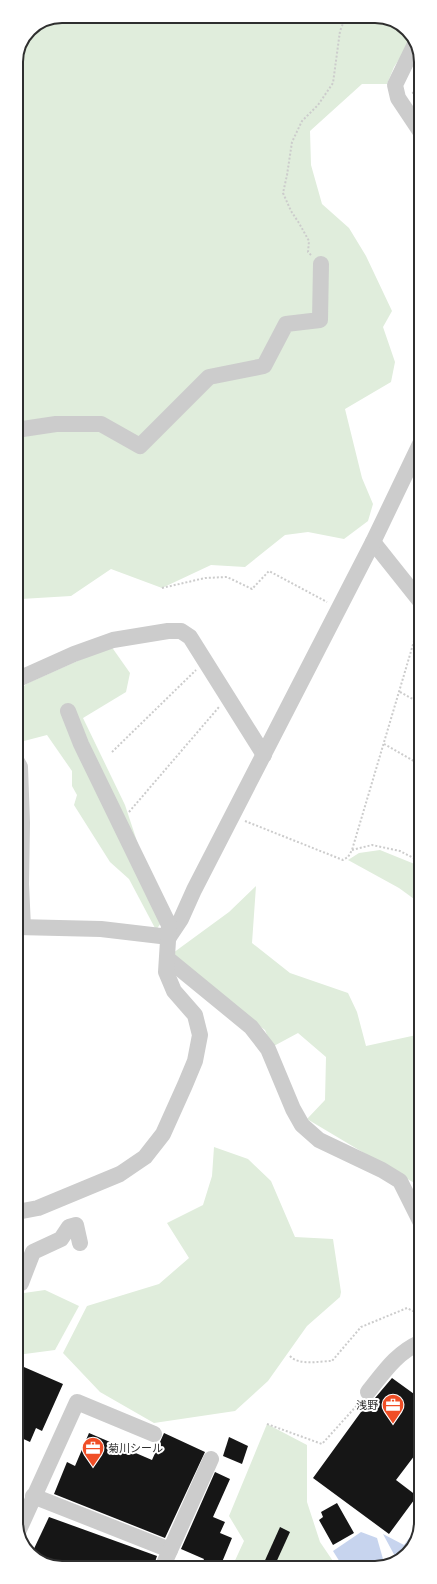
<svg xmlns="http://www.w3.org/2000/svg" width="437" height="1584" font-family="Lato,'Noto Sans JP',sans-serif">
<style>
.green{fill:#e0eddc}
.water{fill:#c7d4ee}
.building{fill:#161616}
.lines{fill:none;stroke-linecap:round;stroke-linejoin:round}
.path{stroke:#ccc;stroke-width:2;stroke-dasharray:2 2;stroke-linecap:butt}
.minor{stroke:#ccc;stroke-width:16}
.labels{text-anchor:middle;stroke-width:4;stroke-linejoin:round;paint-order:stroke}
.poi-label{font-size:11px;fill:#2f2f2f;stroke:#fff;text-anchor:end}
.rim{fill:none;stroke:#2f2f2f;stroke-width:2}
</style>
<rect width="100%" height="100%" fill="#fff"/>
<g class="green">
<path d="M62 16H381L405 28 412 40 394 67 387 84H362L310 131 311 165 322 204 349 228 366 256 392 311 383 327 395 362 391 382 345 409 362 478 373 504 368 521 344 539 308 532 285 535 245 567 211 565 162 588 111 569 71 596 21 599 16 601V62L30 29Z"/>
<path d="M111 646 130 673 126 692 83 718 125 805 163 920 156 930 129 879 110 862 74 805 77 795 72 786V771L47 735 24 741 16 729V695L26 684Z"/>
<path d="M380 850 417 865 421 868V904L399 888 348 860 359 853Z"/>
<path d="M256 886 252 943 290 973 348 993 357 1012 366 1046 421 1034V1214L416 1184 307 1119 325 1100 326 1057 298 1033 272 1047 265 1030 206 986 173 953 229 912Z"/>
<path d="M214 1147 248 1159 271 1181 295 1237 333 1239 341 1292 340 1297 307 1326 268 1381 235 1411 154 1423 100 1392 63 1353 87 1306 159 1284 189 1258 167 1223 203 1205 212 1176Z"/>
<path d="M45 1290 79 1306 55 1350 17 1355V1294Z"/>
<path d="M267 1424 307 1445V1502L320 1542 337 1567H232L244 1541 229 1516Z"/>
</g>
<g class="water">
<path d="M421 1522 410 1552 397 1560 383 1534 404 1545Z"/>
<path d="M361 1532 377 1538 385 1566 383 1567H343L333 1551Z"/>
</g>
<g class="building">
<path d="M17 1364 63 1384 42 1431 36 1428 30 1442 17 1436Z"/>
<path d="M392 1378 421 1399V1447L396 1480 417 1496 389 1534 313 1478 369 1401 375 1398Z"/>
<path d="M89 1433 152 1460 164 1433 205 1452 165 1538 54 1494 67 1462 75 1466Z"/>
<path d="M229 1437 248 1446 242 1464 223 1456Z"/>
<path d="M215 1472 230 1479 213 1517 225 1522 220 1533 232 1538 220 1567 200 1568 204 1559 181 1549Z"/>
<path d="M337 1503 354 1533 333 1545 319 1520 323 1517 321 1512Z"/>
<path d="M49 1517 157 1556 153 1568H59L32 1557 31 1555Z"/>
<path d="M280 1527 290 1532 274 1567H262Z"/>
</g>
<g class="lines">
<g class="path">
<path d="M412 93 420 91"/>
<path d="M311 255 308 252 309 241 299 223 291 211 283 193 287 175 292 142 302 121 318 105 333 83 340 31 346 16"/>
<path d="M162 588 205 578 227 577 252 589 269 571 327 602"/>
<path d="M400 692 420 703"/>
<path d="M384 744 421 765"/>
<path d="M112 752 196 670"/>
<path d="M129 812 219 707"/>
<path d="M245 821 343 860 348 857 352 850 420 621"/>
<path d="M352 850 372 845 400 851 421 862"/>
<path d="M290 1356C299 1366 320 1361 332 1361L361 1327 407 1308 421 1315"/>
<path d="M267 1424 322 1444 360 1402"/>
</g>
<g class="minor">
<path d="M415 44 395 85 398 98 420 131"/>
<path d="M16 430 56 424H101L140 446 209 377 264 366 286 324 320 320 321 264"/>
<path d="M373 542 420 601"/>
<path d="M16 680 74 654 113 640 168 631H181L190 637 264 755"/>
<path d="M16 760 20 767 22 823 21 884 23 927"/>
<path d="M17 927 101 929 169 937"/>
<path d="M169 937 181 919 194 890 373 542 420 444"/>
<path d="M168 959 251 1027 268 1049 293 1109 302 1125 319 1140 382 1170 400 1181 421 1223"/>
<path d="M17 1212 38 1208 120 1174 145 1157 163 1134 185 1085 195 1061 200 1035 195 1015 174 991 166 972 169 925 81 744 68 711"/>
<path d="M17 1285 21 1283 33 1252 61 1239 69 1227 76 1225 80 1243"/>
<path d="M368 1392C384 1372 396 1353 421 1342"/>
<path d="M33 1496 170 1550"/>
<path d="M18 1532 77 1402 154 1434"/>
<path d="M162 1568 211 1459"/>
</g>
</g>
<defs>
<g id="office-pin" transform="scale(1.15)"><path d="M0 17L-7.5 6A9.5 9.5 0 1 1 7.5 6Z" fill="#f04e26" stroke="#fff"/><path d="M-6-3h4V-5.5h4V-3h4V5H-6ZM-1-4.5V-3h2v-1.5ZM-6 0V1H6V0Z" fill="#fff"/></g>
</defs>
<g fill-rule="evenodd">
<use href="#office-pin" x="393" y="1405"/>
<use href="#office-pin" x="93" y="1448"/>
</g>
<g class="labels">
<g class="poi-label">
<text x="378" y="1409">浅野</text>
<text x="108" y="1452" text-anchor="start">菊川シール</text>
</g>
</g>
<path d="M0 0H437V1584H0ZM62 23H375A39 39 0 0 1 414 62V1522A39 39 0 0 1 375 1561H62A39 39 0 0 1 23 1522V62A39 39 0 0 1 62 23Z" fill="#fff" fill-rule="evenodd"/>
<path class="rim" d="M62 23H375A39 39 0 0 1 414 62V1522A39 39 0 0 1 375 1561H62A39 39 0 0 1 23 1522V62A39 39 0 0 1 62 23Z"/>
</svg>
